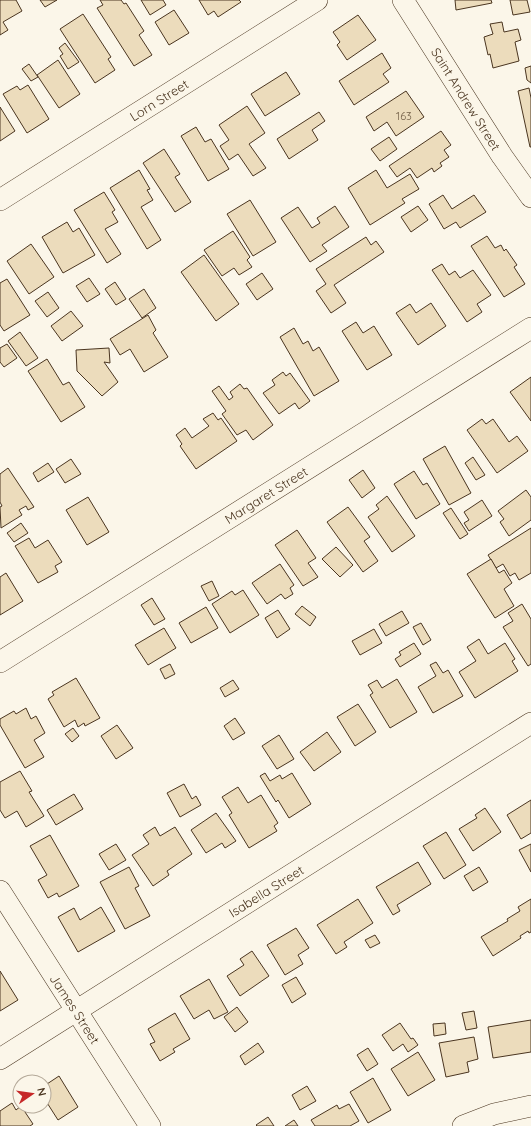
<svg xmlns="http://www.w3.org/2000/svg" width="531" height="1126" font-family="Quicksand,sans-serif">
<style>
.building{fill:#ecdcbc;stroke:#4a3520}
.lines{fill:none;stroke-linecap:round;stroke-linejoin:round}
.minor-casing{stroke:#4a3520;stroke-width:22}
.minor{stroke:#fbf6e9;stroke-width:21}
.labels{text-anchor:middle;stroke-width:3;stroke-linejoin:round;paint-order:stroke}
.number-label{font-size:11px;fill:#725f47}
.street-label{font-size:13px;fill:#4a3520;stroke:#fbf6e9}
</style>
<rect width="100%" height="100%" fill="#fbf6e9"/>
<g class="building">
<path d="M0 0H16L22 11 3 22 8 30 0 35Z"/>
<path d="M40 0H57L45 7Z"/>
<path d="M100 0H121L124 4 126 3 144 31 139 35 152 55 134 66 97 8 103 5Z"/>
<path d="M141 0H163L166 5 150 15Z"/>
<path d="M199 0H239L241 2 218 17 214 11 208 15Z"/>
<path d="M455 0H491L492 3 456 10Z"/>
<path d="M510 0H527L530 12 513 15Z"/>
<path d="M174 10 189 33 169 45 155 22Z"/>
<path d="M83 14 111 57 108 59 115 70 95 83 60 29Z"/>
<path d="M358 15 376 40 347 60 337 45 340 42 333 32Z"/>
<path d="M502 22 504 32 518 29 521 40 515 42 519 61 493 68 490 54 488 55 484 37 493 34 490 24Z"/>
<path d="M65 43 79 62 68 69 60 56 63 54 59 48Z"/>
<path d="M382 53 391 68 383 74 389 82 354 105 339 81Z"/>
<path d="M58 60 80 94 59 108 37 75Z"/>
<path d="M29 64 38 77 31 81 22 69Z"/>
<path d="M531 66V83L527 80 525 68Z"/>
<path d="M286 72 300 94 265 116 251 94Z"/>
<path d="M28 85 49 119 27 133 3 94 17 86 20 90Z"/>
<path d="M529 88 531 98V147H530L518 91Z"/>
<path d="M406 91 424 117 396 136 387 122 374 131 366 117Z"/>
<path d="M247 106 265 133 249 144 266 168 253 176 238 154 229 160 220 146 229 140 219 125Z"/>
<path d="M0 107 15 131 0 141Z"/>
<path d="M319 112 325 121 312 130 318 140 289 159 277 139Z"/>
<path d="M196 127 205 142 211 139 229 169 208 181 181 136Z"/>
<path d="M441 131 451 145 444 150 449 157 440 163 442 166 434 172 432 168 417 178 410 168 397 177 389 166Z"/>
<path d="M389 137 397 149 380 161 371 149Z"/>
<path d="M164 149 180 174 175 177 191 202 175 212 143 163Z"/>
<path d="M139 170 150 189 147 190 153 200 141 207 161 240 147 249 110 188Z"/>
<path d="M376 170 387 188 410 174 419 189 402 199 405 203 370 225 348 188Z"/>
<path d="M104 192 115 210 112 212 118 222 105 229 121 254 107 263 74 210Z"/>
<path d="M443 195 452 209 474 195 486 212 460 228 456 222 444 229 429 204Z"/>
<path d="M250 200 276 242 253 256 227 214Z"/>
<path d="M335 206 349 227 322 245 327 251 310 262 281 218 298 207 312 228 320 223 317 218Z"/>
<path d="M418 206 428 220 411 232 401 217Z"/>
<path d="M67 222 73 232 79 228 95 255 63 273 42 237Z"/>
<path d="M233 231 250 257 247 260 252 267 239 275 234 268 222 276 204 250Z"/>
<path d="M487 236 495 248 501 245 504 251 506 249 517 265 514 267 525 284 504 297 471 246Z"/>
<path d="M366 237 371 245 376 241 384 252 334 285 346 303 331 313 316 291 326 284 316 269Z"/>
<path d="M31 244 54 277 29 294 7 261Z"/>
<path d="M204 255 239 304 216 321 181 272Z"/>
<path d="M442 264 449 275 455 271 460 278 473 270 491 295 477 304 482 312 467 322 432 270Z"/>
<path d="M262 273 273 289 257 300 246 284Z"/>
<path d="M89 278 100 294 87 302 76 286Z"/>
<path d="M7 279 30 315 4 331 0 325V283Z"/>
<path d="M115 282 126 299 116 305 105 289Z"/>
<path d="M144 289 156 308 142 318 129 299Z"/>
<path d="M48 292 59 308 47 317 35 301Z"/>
<path d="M431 303 446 326 418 345 396 313 410 304 416 313Z"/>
<path d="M71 311 83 326 62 341 51 326Z"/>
<path d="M148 315 156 330 153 333 168 357 144 372 130 349 120 355 110 339Z"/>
<path d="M356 322 363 333 374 326 392 355 367 370 342 331Z"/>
<path d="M294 328 303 344 308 341 313 351 319 347 339 381 314 396 280 337Z"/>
<path d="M20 332 38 358 26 366 8 341Z"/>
<path d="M7 344 17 358 4 367 0 362V348Z"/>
<path d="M109 348 110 363 104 362 118 382 102 396 77 371 76 350Z"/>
<path d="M47 359 63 385 69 382 85 407 61 422 28 371Z"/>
<path d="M283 372 286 376 290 373 310 401 299 409 295 403 279 414 263 393 275 385 272 380Z"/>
<path d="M531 377V421L510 392Z"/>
<path d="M240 384 244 389 247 388 273 425 253 440 246 430 237 435 222 414 226 411 212 391 219 386 229 400 233 397 230 392Z"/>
<path d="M213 413 218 420 221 418 237 441 196 469 180 446 182 444 176 435 185 428 192 438 209 426 203 419Z"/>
<path d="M482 419 486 424 493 419 509 442 517 436 528 451 497 473 467 430Z"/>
<path d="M445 446 471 493 449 505 423 459Z"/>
<path d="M473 457 485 475 476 480 465 463Z"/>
<path d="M71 459 81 474 65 483 56 469Z"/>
<path d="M48 463 54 472 38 482 33 473Z"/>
<path d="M8 468 34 507 28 510 26 506 19 510 22 515 1 528 0 507 2 506 0 502V474Z"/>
<path d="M363 470 375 488 362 498 349 480Z"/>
<path d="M414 471 423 485 427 483 440 504 416 519 394 484Z"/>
<path d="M526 490 531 497V520L509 536 500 522 504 519 498 511Z"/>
<path d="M387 496 415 536 392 552 368 517 379 509 376 505Z"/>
<path d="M88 497 109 532 87 545 66 510Z"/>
<path d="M482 500 492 516 469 531 464 523 469 520 464 512Z"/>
<path d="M348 507 370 537 364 541 378 561 363 572 327 522Z"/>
<path d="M451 508 468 534 460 539 443 513Z"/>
<path d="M21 523 28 533 14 542 7 533Z"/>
<path d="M531 528V573L519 580 515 573 510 576 503 564 496 568 488 555Z"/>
<path d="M297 530 316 558 308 563 318 577 303 586 275 545Z"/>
<path d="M29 538 35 548 48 540 62 562 55 566 58 572 38 583 15 546Z"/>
<path d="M336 547 353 565 340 577 322 559Z"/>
<path d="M491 559 499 573 504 570 512 583 504 589 514 606 495 618 467 574Z"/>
<path d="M280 564 294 585 290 588 293 594 285 599 281 594 267 604 252 583Z"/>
<path d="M6 573 23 601 0 615V577Z"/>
<path d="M212 581 219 596 209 601 201 586Z"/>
<path d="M243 590 259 615 230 633 212 604 232 591 235 595Z"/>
<path d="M152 598 165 619 154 625 141 605Z"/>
<path d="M522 604 531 619V664L528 666 503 627 513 621 508 613Z"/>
<path d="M302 606 316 617 310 626 295 614Z"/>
<path d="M206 607 218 628 191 643 179 623Z"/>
<path d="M278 610 290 629 277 638 265 618Z"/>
<path d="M402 611 409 623 386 636 379 624Z"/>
<path d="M421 623 431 640 423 645 413 627Z"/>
<path d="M164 628 176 648 148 665 135 645Z"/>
<path d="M374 629 382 643 360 655 352 641Z"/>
<path d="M479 639 488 654 505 643 515 659 512 661 518 671 475 698 459 672 476 661 467 647Z"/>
<path d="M414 643 421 654 400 667 395 659 401 655 399 652Z"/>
<path d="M436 662 443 673 448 670 463 696 433 713 418 687 436 676 430 665Z"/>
<path d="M170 664 175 674 165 679 160 669Z"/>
<path d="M76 678 100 718 85 726 84 723 78 727 75 720 64 727 48 699 54 695 52 692Z"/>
<path d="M397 679 417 712 390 728 370 695 373 693 368 685 377 680 382 688Z"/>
<path d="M233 680 239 689 225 697 220 688Z"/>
<path d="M358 704 376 732 355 746 337 717Z"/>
<path d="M26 708 31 719 36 716 45 733 34 740 44 757 25 768 0 725V719L14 711 16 714Z"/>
<path d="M235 718 245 733 233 740 224 726Z"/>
<path d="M117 725 133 748 116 759 101 736Z"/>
<path d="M73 728 79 736 72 742 65 734Z"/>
<path d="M327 732 341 752 314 771 300 752Z"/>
<path d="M279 735 294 759 277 769 262 746Z"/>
<path d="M20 771 32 791 29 792 44 816 26 827 17 811 5 818 0 810V782Z"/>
<path d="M265 773 270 781 280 775 282 779 292 773 311 804 289 818 278 800 276 802 260 776Z"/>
<path d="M184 784 192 799 196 796 201 805 180 817 167 793Z"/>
<path d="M238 787 248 803 261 795 278 823 274 826 277 831 249 848 229 815 232 813 222 797Z"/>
<path d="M74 794 83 809 56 825 47 810Z"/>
<path d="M531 800V833L521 839 507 815Z"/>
<path d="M485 808 501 832 473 851 459 829 477 818 475 815Z"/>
<path d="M216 813 236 841 225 848 222 843 206 853 191 830Z"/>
<path d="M155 827 160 836 175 827 192 854 167 871 169 875 153 886 132 855 149 844 143 835Z"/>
<path d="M446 832 466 865 444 879 423 846Z"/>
<path d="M50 835 79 886 59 897 57 893 48 898 38 880 47 875 30 846Z"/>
<path d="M116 844 126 860 109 870 99 854Z"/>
<path d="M531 844V872L519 850Z"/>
<path d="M418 862 431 884 397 905 400 911 393 915 376 887Z"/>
<path d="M129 867 139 886 135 888 150 916 125 929 100 882Z"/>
<path d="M479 867 488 882 473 891 464 876Z"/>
<path d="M358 899 373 923 344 942 347 947 336 954 317 925Z"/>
<path d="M531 899V932L529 933 528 931 520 936 521 938 493 956 481 937 508 921 507 919 520 911 518 907Z"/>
<path d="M101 907 115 931 78 952 58 917 74 908 80 920Z"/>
<path d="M296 928 309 948 298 955 303 964 285 975 267 945Z"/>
<path d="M375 935 380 943 370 948 365 940Z"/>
<path d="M252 951 269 976 240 996 227 976 244 965 240 959Z"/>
<path d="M0 971 18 1000 0 1011Z"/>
<path d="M296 977 306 994 292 1003 282 985Z"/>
<path d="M209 979 228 1012 214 1019 209 1010 194 1019 180 996Z"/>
<path d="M237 1007 248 1022 235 1032 224 1017Z"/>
<path d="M474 1011 477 1028 466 1030 462 1013Z"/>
<path d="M175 1013 190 1039 173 1049 175 1052 160 1061 150 1044 155 1042 148 1029Z"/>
<path d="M531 1020V1052L493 1058 488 1027Z"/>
<path d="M400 1023 411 1039 413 1038 418 1045 408 1052 403 1044 393 1051 382 1035Z"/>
<path d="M445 1023 446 1034 434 1036 433 1024Z"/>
<path d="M474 1037 478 1059 467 1062 469 1072 446 1077 439 1043Z"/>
<path d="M258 1043 264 1052 245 1065 240 1056Z"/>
<path d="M368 1048 378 1064 367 1071 357 1055Z"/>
<path d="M418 1052 435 1080 408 1096 391 1069Z"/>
<path d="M59 1076 78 1107 58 1120 44 1098V1086Z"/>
<path d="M373 1078 391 1110 368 1123 350 1092Z"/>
<path d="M307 1086 316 1101 300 1110 292 1095Z"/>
<path d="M12 1103 16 1110 21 1106 33 1124 30 1126H0V1111Z"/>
<path d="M349 1104 359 1121 350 1126H315L311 1120 337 1105 339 1109Z"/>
<path d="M268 1117 274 1126H257L256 1125Z"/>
<path d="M294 1120 298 1126H285Z"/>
</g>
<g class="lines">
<g class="minor-casing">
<g id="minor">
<path d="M403 0 502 156 531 197"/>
<path d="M0 200 317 0"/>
<path d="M0 662 531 328"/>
<path d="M0 891 150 1126"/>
<path d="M0 1059 531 723"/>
<path d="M463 1126 494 1114 531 1106"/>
</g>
</g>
<use href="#minor" class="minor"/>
</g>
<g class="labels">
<g class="number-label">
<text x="404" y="120">163</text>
</g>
<g class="street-label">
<text transform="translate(466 99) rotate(58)" y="5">Saint Andrew Street</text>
<text transform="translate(159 100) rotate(-32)" y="5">Lorn Street</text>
<text transform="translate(266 495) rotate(-32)" y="5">Margaret Street</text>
<text transform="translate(266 891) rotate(-32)" y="5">Isabella Street</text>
<text transform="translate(75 1009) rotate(57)" y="5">James Street</text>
</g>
</g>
<g transform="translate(32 1094) rotate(77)"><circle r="19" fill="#fbf6e9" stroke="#b4a999"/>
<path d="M0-3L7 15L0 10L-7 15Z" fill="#c62828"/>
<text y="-6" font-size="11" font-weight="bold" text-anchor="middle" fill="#4a3520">N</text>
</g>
</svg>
